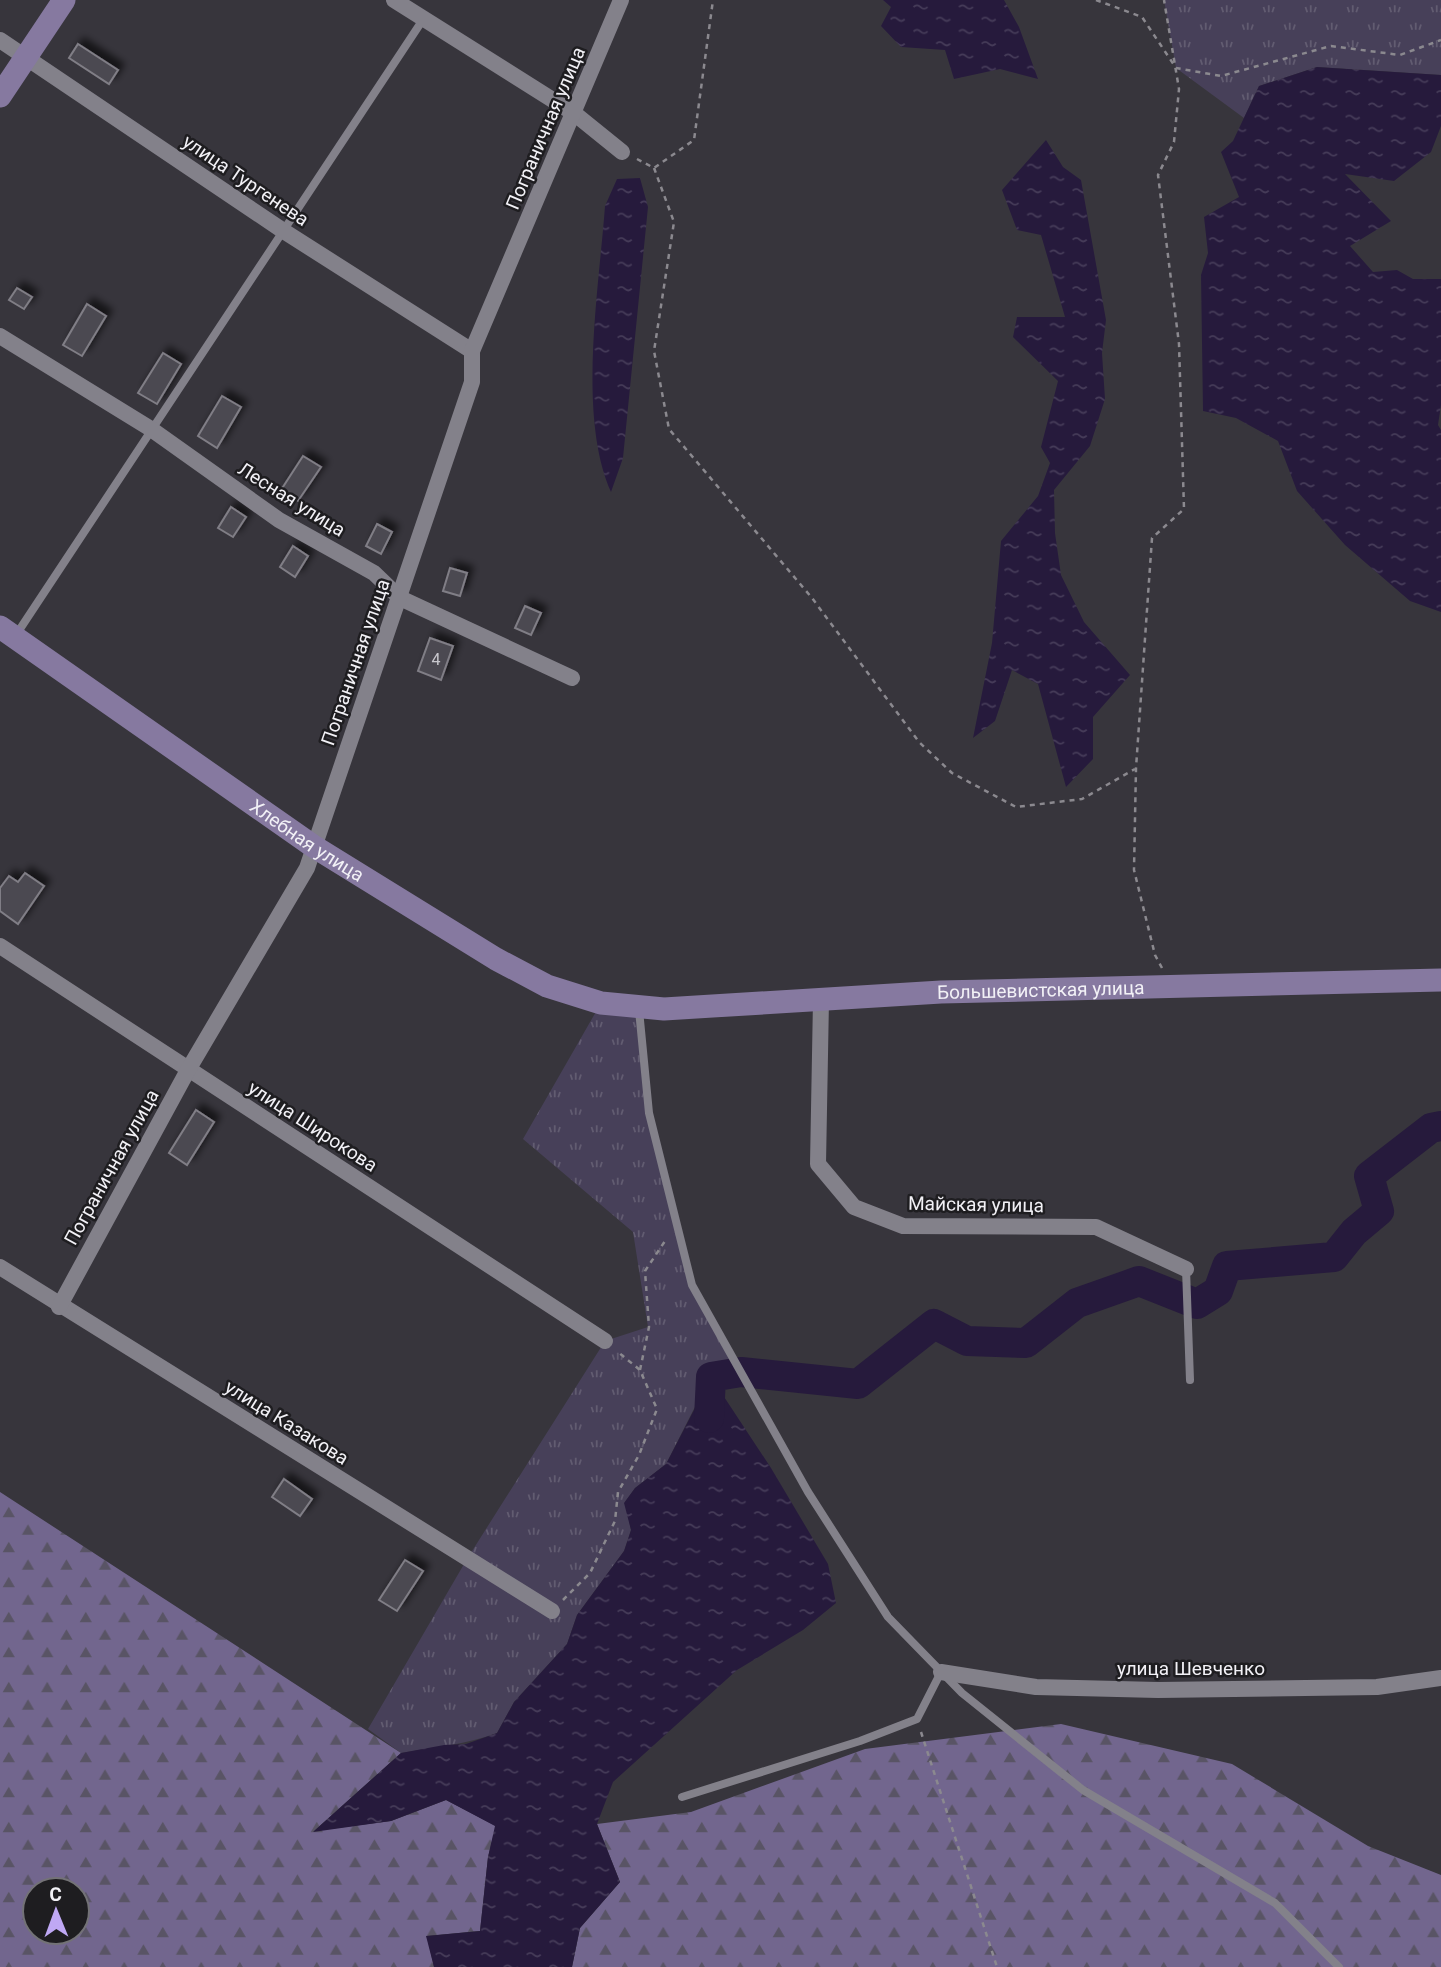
<svg xmlns="http://www.w3.org/2000/svg" width="1441" height="1967" font-family="Roboto,sans-serif">
<style>
.grass{fill:url(#grass-tufts)}
.forest{fill:url(#forest-firs);fill-rule:evenodd}
.water{fill:url(#water-ripples)}
.lines{fill:none;stroke-linecap:round;stroke-linejoin:round}
.river{stroke:#261a3c;stroke-width:30}
.building{fill:#4c4a51;stroke:#807e86;stroke-width:2;filter:url(#shadow)}
.path{stroke:#8b898f;stroke-width:2.5;stroke-dasharray:5 5;stroke-linecap:butt}
.lane{stroke:#83818a;stroke-width:8}
.street{stroke:#83818a;stroke-width:16}
.secondary{stroke:#8679a0;stroke-width:23}
.labels{text-anchor:middle;stroke-width:5;stroke-linejoin:round;paint-order:stroke}
.number-label{font-size:16px;fill:#c8c7cd}
.street-label{font-size:19px;fill:#f2f1f6;stroke:#1e1d20}
</style>
<defs>
<pattern id="grass-tufts" width="24" height="20" patternUnits="userSpaceOnUse" patternTransform="scale(1.75)"><rect width="24" height="20" fill="#474059"/><path d="M3 7l-1-3M5 7V3M7 7l1-3M15 17l-1-3M17 17v-4M19 17l1-3" fill="none" stroke="#625c71"/></pattern>
<pattern id="forest-firs" width="22" height="20" patternUnits="userSpaceOnUse" patternTransform="scale(1.75)"><rect width="22" height="20" fill="#72668e"/><path d="M5 1l3.5 6h-7zM16 11l3.5 6h-7z" fill="#595465"/></pattern>
<pattern id="water-ripples" width="26" height="14" patternUnits="userSpaceOnUse" patternTransform="scale(1.75)"><rect width="26" height="14" fill="#261a3c"/><path d="M2 4q2-2 4 0t4 0M15 11q2-2 4 0t4 0" fill="none" stroke="#463c59"/></pattern>
<filter id="shadow"><feDropShadow dx="6" dy="-6" stdDeviation="3.5" flood-color="#0009"/></filter>
</defs>
<rect width="100%" height="100%" fill="#37353c"/>
<g class="grass">
<path d="M1164 0H1441V75L1317 67 1259 86 1244 118 1176 68Z"/>
<path d="M601 1003 639 1007 649 1113 692 1285 741 1372 710 1377 666 1464 635 1488 625 1502 631 1530 624 1551 577 1615 567 1644 514 1702 497 1733C465 1745 434 1747 401 1753L368 1729 467 1559 605 1341 648 1327 633 1232 523 1139Z"/>
</g>
<g class="forest">
<path d="M0 1492 401 1753 314 1831 391 1821 446 1800 496 1826 488 1857 480 1931 427 1936 434 1967H0ZM35 1890H77V1932H35Z"/>
<path d="M1061 1724 1232 1764 1368 1846 1441 1875V1967H572L580 1928 620 1882 597 1824 691 1812 865 1749Z"/>
</g>
<g class="water">
<path d="M883 0H1004L1019 27 1038 79 1000 69 954 79 945 50 901 47 881 26 891 7Z"/>
<path d="M1317 67 1441 75V126L1431 152 1394 181 1345 174 1391 221 1350 246 1373 272 1397 270 1413 279H1441V405L1438 425 1441 430V612L1410 601 1345 545 1297 491 1278 441 1236 418 1203 411 1201 275 1208 253 1204 217 1239 197 1221 152 1233 141 1259 86Z"/>
<path d="M1046 140 1063 167 1081 180 1106 320 1102 353 1105 399 1090 446 1054 490 1055 533 1061 575 1084 622 1130 675 1093 717V759L1066 787 1038 684 1012 670 995 721 973 738 992 643 1001 541 1038 496 1050 463 1041 447 1058 381 1013 337 1017 317H1065L1041 235 1017 230 1002 190Z"/>
<path d="M640 178 648 207 623 458 611 492C577 416 599 289 605 206L617 179Z"/>
<path d="M711 1377 771 1468 828 1564 836 1603 803 1630 737 1670 613 1782 597 1824 620 1882 580 1928 572 1967H434L426 1936 480 1931 488 1857 495 1826 446 1800 391 1821 313 1832 401 1753 444 1745 466 1744 497 1733 514 1702 567 1644 577 1615 624 1551 631 1530 624 1503 635 1488 666 1464Z"/>
</g>
<g class="lines">
<path class="river" d="M709 1418 711 1377 741 1372 858 1384 934 1324 967 1341 1026 1343 1077 1303 1139 1281 1197 1304 1218 1291 1227 1266 1334 1257 1354 1232 1379 1211 1369 1176 1431 1128 1441 1126"/>
</g>
<g class="building">
<path d="M78 44 118 70 109 84 69 58Z"/>
<path d="M17 288 32 297 24 309 9 300Z"/>
<path d="M87 304 106 316 82 356 63 345Z"/>
<path d="M163 353 181 364 157 404 138 393Z"/>
<path d="M222 396 241 407 217 448 198 436Z"/>
<path d="M303 456 321 467 298 501 281 490Z"/>
<path d="M231 507 246 517 233 537 218 528Z"/>
<path d="M377 524 392 532 381 554 366 546Z"/>
<path d="M293 546 308 556 295 577 280 567Z"/>
<path d="M450 568 467 573 460 596 443 591Z"/>
<path d="M525 606 541 613 531 635 515 628Z"/>
<path d="M430 638 453 646 441 680 418 671Z"/>
<path d="M25 873 44 886 18 924 0 911V888L9 876 18 882Z"/>
<path d="M196 1110 214 1122 187 1165 169 1153Z"/>
<path d="M284 1479 312 1499 300 1516 272 1497Z"/>
<path d="M405 1560 423 1571 397 1611 379 1600Z"/>
</g>
<g class="lines">
<g class="path">
<path d="M1096 0 1142 17 1176 68 1221 76 1331 46 1400 55 1441 40"/>
<path d="M637 159 654 168 694 140 713 0"/>
<path d="M654 168 674 222 654 351 669 429 812 598 919 742 952 773 1016 807 1082 799 1135 769"/>
<path d="M1162 968 1155 955 1134 870 1136 768 1152 538 1184 509 1179 344 1158 175 1174 142 1179 89 1164 0"/>
<path d="M640 1370 649 1327 645 1271 667 1238"/>
<path d="M563 1600 590 1573 615 1521 618 1492 639 1455 657 1409 640 1370 618 1352"/>
<path d="M921 1732 997 1967"/>
</g>
<g class="lane">
<path d="M16 635 424 18"/>
<path d="M639 1010 649 1113 692 1285 808 1492 888 1617 962 1693 1083 1790 1275 1903 1339 1967"/>
<path d="M1186 1269 1190 1380"/>
<path d="M682 1797 860 1741 917 1719 941 1672"/>
</g>
<g class="street">
<path d="M394 0 575 114 622 152"/>
<path d="M0 40 282 230 472 351"/>
<path d="M0 336 151 429 279 520 374 573 400 598 572 678"/>
<path d="M0 946 605 1341"/>
<path d="M821 1000 818 1164 854 1207 903 1226 1096 1227 1186 1269"/>
<path d="M0 1267 552 1611"/>
<path d="M59 1307 188 1070 307 868 472 382V351L621 0"/>
<path d="M941 1672 1036 1687 1158 1690 1377 1687 1441 1678"/>
</g>
<g class="secondary">
<path d="M0 96 64 0"/>
<path id="s1" d="M0 627 313 846 496 959 547 986 601 1003 664 1009 941 992 1441 980"/>
</g>
</g>
<g class="labels">
<g class="number-label">
<text x="436" y="665">4</text>
</g>
<g class="street-label">
<text transform="translate(545 128) rotate(-67)" y="7">Пограничная улица</text>
<text transform="translate(246 180) rotate(34)" y="7">улица Тургенева</text>
<text transform="translate(292 499) rotate(32)" y="7">Лесная улица</text>
<text transform="translate(355 662) rotate(-71)" y="7">Пограничная улица</text>
<text dy="7" stroke="none"><textPath href="#s1" startOffset="374">Хлебная улица</textPath></text>
<text dy="7" stroke="none"><textPath href="#s1" startOffset="1152">Большевистская улица</textPath></text>
<text transform="translate(313 1126) rotate(33)" y="7">улица Широкова</text>
<text transform="translate(111 1167) rotate(-61)" y="7">Пограничная улица</text>
<text transform="translate(976 1204) rotate(1)" y="7">Майская улица</text>
<text transform="translate(287 1422) rotate(32)" y="7">улица Казакова</text>
<text x="1191" y="1675">улица Шевченко</text>
</g>
</g>
<g transform="translate(56 1911) rotate(359)"><circle r="33" fill="#1e1d20" stroke="#737276" stroke-width="2"/>
<path d="M0-5L12 26L0 18L-12 26Z" fill="#bfa8f4"/>
<text y="-10" font-size="19" font-weight="bold" text-anchor="middle" fill="#f2f1f6">С</text>
</g>
</svg>
